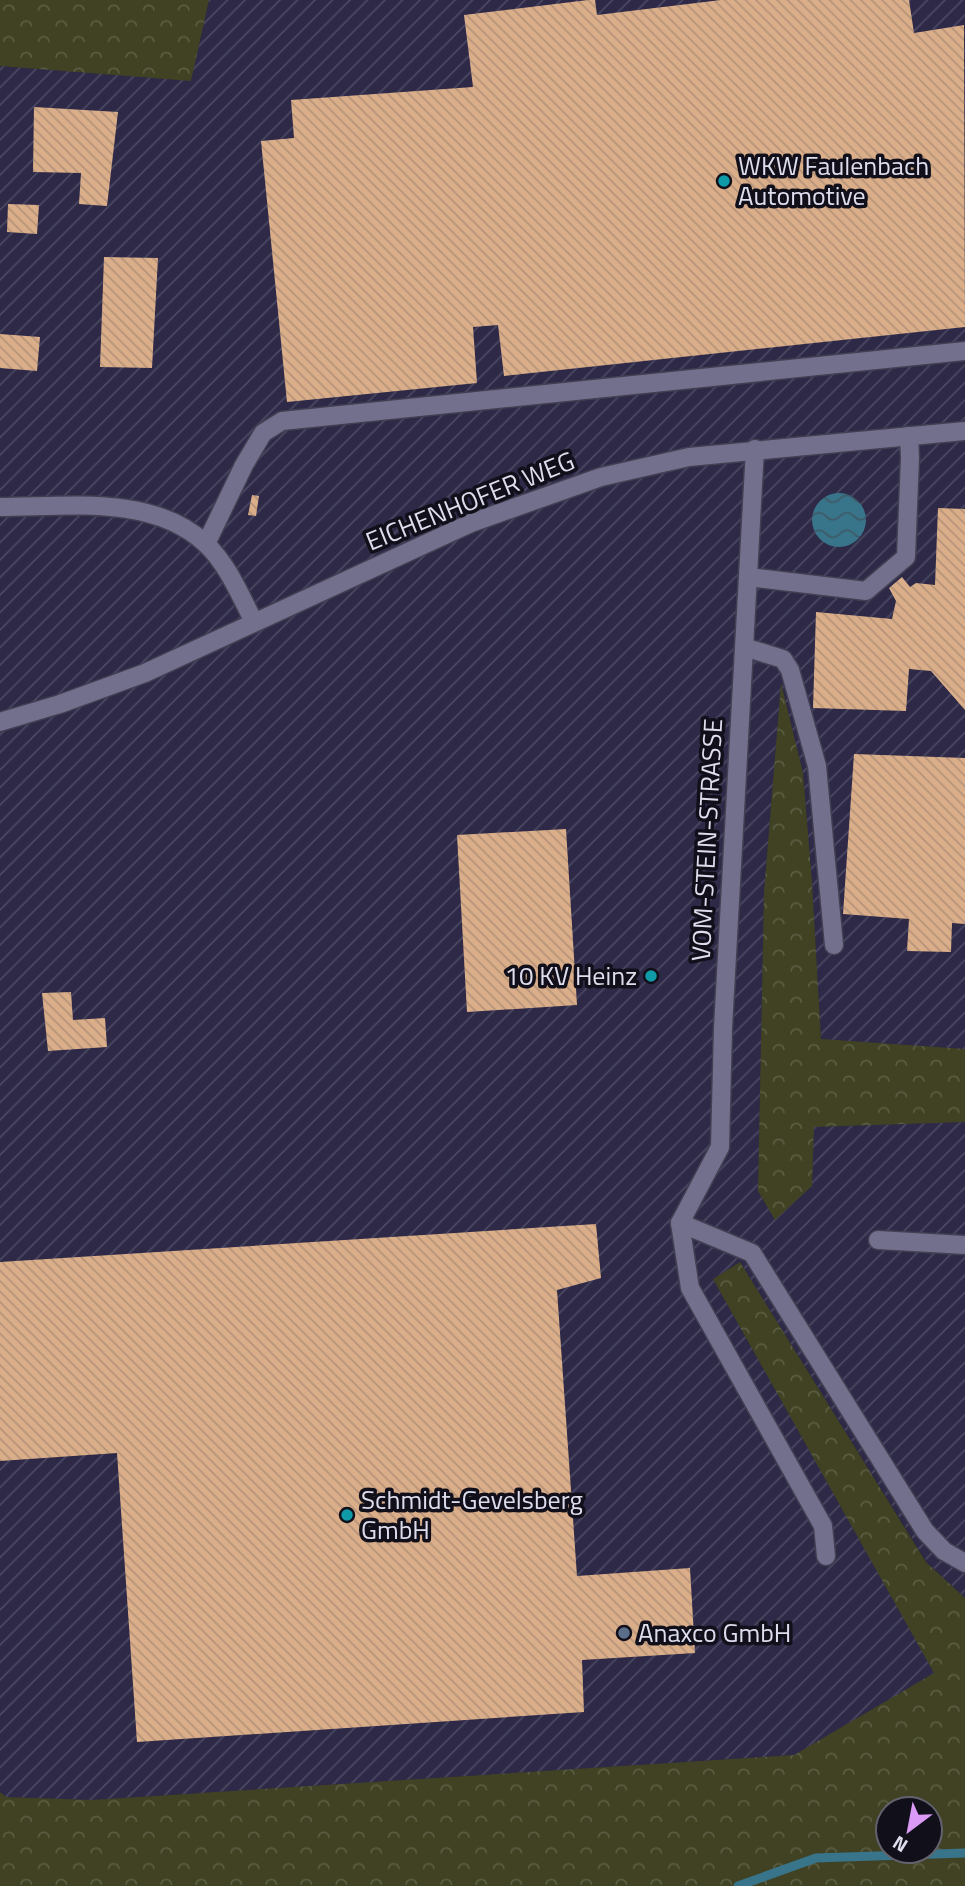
<svg xmlns="http://www.w3.org/2000/svg" width="965" height="1886" font-family="'Titillium Web',sans-serif">
<style>
.industrial{fill:url(#industrial-furrows)}
.forest{fill:url(#forest-crowns);fill-rule:evenodd}
.water{fill:url(#water-waves)}
.lines{fill:none;stroke-linecap:round;stroke-linejoin:round}
.stream{stroke:#38748a;stroke-width:9}
.building{fill:url(#building-back-hatch)}
.lane-casing{stroke:#423f53;stroke-width:21}
.street-casing{stroke:#423f53;stroke-width:21}
.lane{stroke:#72708c;stroke-width:18}
.street{stroke:#72708c;stroke-width:18}
.culture-dot{fill:#0f9aa8;stroke:#11101a;stroke-width:2.5}
.service-dot{fill:#5c6f8a;stroke:#11101a;stroke-width:2.5}
.labels{text-anchor:middle;stroke-width:7;stroke-linejoin:round;paint-order:stroke}
.poi-label{font-size:26px;fill:#dedded;stroke:#11101a;text-anchor:start}
.street-label{font-size:26px;fill:#dedded;stroke:#11101a}
</style>
<defs>
<pattern id="industrial-furrows" width="10" height="10" patternUnits="userSpaceOnUse" patternTransform="scale(1.75)"><rect width="10" height="10" fill="#2d2947"/><path d="M-1 1l2-2M0 10L10 0M9 11l2-2" fill="none" stroke="#4b4862"/></pattern>
<pattern id="forest-crowns" width="20" height="18" patternUnits="userSpaceOnUse" patternTransform="scale(1.75)"><rect width="20" height="18" fill="#404223"/><path d="M2 6a3 3 0 1 1 6 0M12 15a3 3 0 1 1 6 0" fill="none" stroke="#5b5d43"/></pattern>
<pattern id="water-waves" width="16" height="10" patternUnits="userSpaceOnUse" patternTransform="scale(1.75)"><rect width="16" height="10" fill="#38748a"/><path d="M0 5q4-4 8 0t8 0" fill="none" stroke="#3e5b68"/></pattern>
<pattern id="building-back-hatch" width="6" height="6" patternUnits="userSpaceOnUse" patternTransform="scale(1.75)"><rect width="6" height="6" fill="#dbae8a"/><path d="M-1 5l2 2M0 0l6 6M5-1l2 2" fill="none" stroke="#b59379"/></pattern>
</defs>
<rect width="100%" height="100%" fill="#28253c"/>
<path class="industrial" d="M209 0H965V1049L821 1039 812 882 803 773 781 685 764 892 758 1190 813 1127 965 1122V1598L927 1562 740 1262 713 1279 935 1673 794 1755 92 1800 6 1797 0 1792V66L191 80Z"/>
<g class="forest">
<path d="M0 0H209L191 81 0 66Z"/>
<path d="M781 683 803 773 812 882 821 1039 965 1049V1122L814 1127 812 1186 775 1220 758 1191 764 892Z"/>
<path d="M740 1262 926 1562 965 1598V1886H0V1792L6 1797 92 1800 794 1755 934 1673 713 1279ZM888 1809H930V1851H888Z"/>
</g>
<circle class="water" cx="839" cy="520" r="27"/>
<g class="lines">
<path class="stream" d="M738 1886 816 1858 965 1853"/>
</g>
<g class="building">
<path d="M588 0H595L597 15 721 0H909L914 33 964 25 965 327 504 376 498 325 473 327 477 383 287 402 261 141 294 138 291 100 473 87 464 15Z"/>
<path d="M34 107 118 112 107 206 79 204 81 173 33 172Z"/>
<path d="M8 204 39 205 37 234 7 232Z"/>
<path d="M104 257 158 258 152 368 100 367Z"/>
<path d="M0 334 40 337 37 371 0 368Z"/>
<path d="M252 495 259 496 256 516 248 515Z"/>
<path d="M938 508 965 509V710L931 671 909 669 906 711 813 708 816 612 892 619 896 601 889 588 902 577 910 587 916 583 935 585Z"/>
<path d="M854 754 965 758V924L952 923 951 952 907 951 909 919 843 914Z"/>
<path d="M566 829 577 1005 467 1012 457 835Z"/>
<path d="M654 968 657 982 649 983 646 970Z"/>
<path d="M71 992 73 1020 105 1018 107 1047 48 1051 42 993Z"/>
<path d="M596 1224 601 1278 557 1290 577 1576 690 1568 695 1653 582 1660 584 1712 137 1742 117 1453 0 1461V1262Z"/>
</g>
<g class="lines">
<g class="lane-casing">
<g id="lane">
<path d="M206 544 244 465 263 433 282 421 965 351"/>
<path d="M748 577 866 591 906 557 910 458 909 436"/>
<path d="M744 647 783 659 790 670 817 766 834 945"/>
<path d="M680 1223 752 1253 925 1531 944 1551 965 1563"/>
<path d="M680 1223 690 1288 823 1526 826 1556"/>
<path d="M878 1240 965 1245"/>
</g>
</g>
<g class="street-casing">
<g id="street">
<path d="M0 507C67 507 153 494 206 544 228 565 240 595 254 622"/>
<path d="M0 722 60 704 145 673 471 523 601 477 689 457 965 431"/>
<path d="M680 1223 720 1147 723 1028 755 449"/>
</g>
</g>
<use href="#lane" class="lane"/>
<use href="#street" class="street"/>
</g>
<g class="culture-dot">
<circle cx="724" cy="181" r="7"/>
<circle cx="651" cy="976" r="7"/>
<circle cx="347" cy="1515" r="7"/>
</g>
<circle class="service-dot" cx="624" cy="1633" r="7"/>
<g class="labels">
<g class="poi-label">
<text x="738" y="175">WKW Faulenbach<tspan x="738" dy="30">Automotive</tspan></text>
<text x="637" y="985" text-anchor="end">10 KV Heinz</text>
<text x="361" y="1509">Schmidt-Gevelsberg<tspan x="361" dy="30">GmbH</tspan></text>
<text x="638" y="1642">Anaxco GmbH</text>
</g>
<g class="street-label">
<text transform="translate(470 501) rotate(-22)" y="9">EICHENHOFER WEG</text>
<text transform="translate(707 840) rotate(-87)" y="9">VOM-STEIN-STRASSE</text>
</g>
</g>
<g transform="translate(909 1830) rotate(212)"><circle r="33" fill="#11101a" stroke="#63626e" stroke-width="2"/>
<path d="M0-5L12 26L0 18L-12 26Z" fill="#da9af6"/>
<text y="-10" font-size="19" font-weight="bold" text-anchor="middle" fill="#dedded">N</text>
</g>
</svg>
